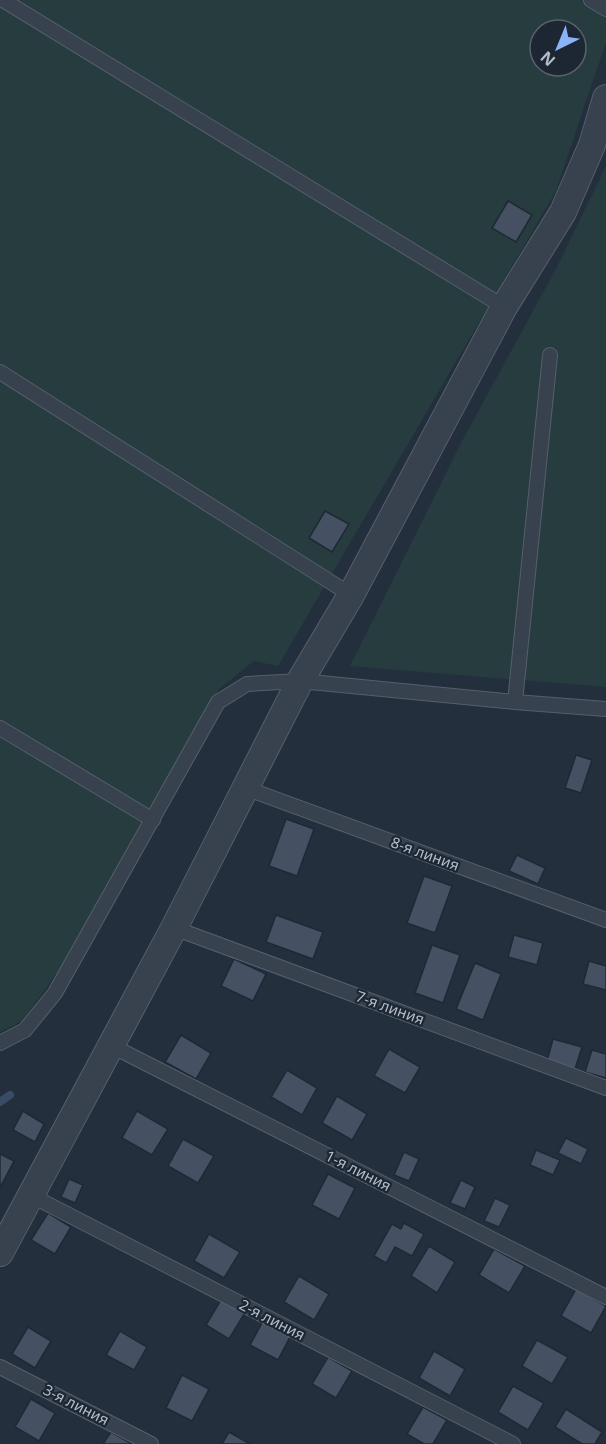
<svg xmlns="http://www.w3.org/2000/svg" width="606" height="1444" font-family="'Noto Sans',sans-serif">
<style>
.green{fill:#263c3f;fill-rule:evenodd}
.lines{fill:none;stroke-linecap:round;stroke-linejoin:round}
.stream{stroke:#394c67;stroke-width:8}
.building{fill:#455162;stroke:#1f2835;stroke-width:1.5}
.lane-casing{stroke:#565f6c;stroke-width:16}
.street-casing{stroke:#565f6c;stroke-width:28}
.lane{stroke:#38414e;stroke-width:14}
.street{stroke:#38414e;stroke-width:26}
.labels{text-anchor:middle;stroke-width:4.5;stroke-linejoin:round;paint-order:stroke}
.street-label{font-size:15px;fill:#b4bcc9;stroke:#1d2633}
</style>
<rect width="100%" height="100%" fill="#242f3e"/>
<g class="green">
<path d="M0 0H606V42L556 191 278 666 254 661 219 689 65 962 22 1021 0 1032ZM540 30H576V66H540Z"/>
<path d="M606 166V687L350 666 462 441 558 265Z"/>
</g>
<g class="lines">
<path class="stream" d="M0 1102 10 1095"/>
</g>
<g class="building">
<path d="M508 201 532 215 516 242 492 228Z"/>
<path d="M325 511 349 524 332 552 309 538Z"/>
<path d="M576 755 592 760 581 793 565 788Z"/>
<path d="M286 819 314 829 297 876 269 866Z"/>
<path d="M517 855 545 868 538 884 509 871Z"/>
<path d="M424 876 452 886 435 933 407 923Z"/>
<path d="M276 915 323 932 313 959 266 942Z"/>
<path d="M514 935 543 943 537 965 508 957Z"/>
<path d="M432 945 460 955 443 1003 415 993Z"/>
<path d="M234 959 266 974 253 1001 221 986Z"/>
<path d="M589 961 606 966V990L583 984Z"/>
<path d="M475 963 501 974 483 1020 456 1009Z"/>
<path d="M181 1035 211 1053 196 1079 165 1062Z"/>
<path d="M553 1039 582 1047 575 1069 547 1061Z"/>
<path d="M389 1049 420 1067 405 1093 374 1076Z"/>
<path d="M592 1050 606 1054V1078L585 1072Z"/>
<path d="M287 1070 317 1088 302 1115 271 1097Z"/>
<path d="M337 1096 367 1114 352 1140 322 1123Z"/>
<path d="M23 1111 44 1124 35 1142 13 1130Z"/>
<path d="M137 1111 168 1129 152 1155 122 1138Z"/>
<path d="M566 1138 588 1149 581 1164 558 1153Z"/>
<path d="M183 1139 214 1156 198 1183 168 1166Z"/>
<path d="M536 1150 560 1160 553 1175 530 1165Z"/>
<path d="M404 1152 419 1159 409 1181 394 1175Z"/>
<path d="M0 1154 14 1161 0 1188Z"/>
<path d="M328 1174 355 1188 339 1219 312 1205Z"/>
<path d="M69 1179 83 1185 75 1203 61 1197Z"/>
<path d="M461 1180 475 1187 465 1209 450 1203Z"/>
<path d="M495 1198 510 1205 499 1227 484 1221Z"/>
<path d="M48 1213 71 1227 55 1254 31 1240Z"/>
<path d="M404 1223 424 1234 412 1256 395 1247 386 1263 374 1256 392 1224 401 1229Z"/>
<path d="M209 1234 240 1252 224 1278 194 1261Z"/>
<path d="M429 1246 455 1262 437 1293 411 1276Z"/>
<path d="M494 1249 525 1266 509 1293 479 1275Z"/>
<path d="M299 1276 329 1294 314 1320 284 1302Z"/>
<path d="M576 1289 606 1306 591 1333 561 1316Z"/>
<path d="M222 1298 246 1311 229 1339 206 1325Z"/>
<path d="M263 1321 291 1335 278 1360 250 1345Z"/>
<path d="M28 1327 51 1341 35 1368 12 1354Z"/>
<path d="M120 1331 147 1347 134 1370 106 1355Z"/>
<path d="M537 1340 568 1357 552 1384 522 1366Z"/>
<path d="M434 1351 465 1369 450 1396 419 1378Z"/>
<path d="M328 1357 352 1371 336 1398 312 1384Z"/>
<path d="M182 1375 209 1389 192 1421 166 1408Z"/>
<path d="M513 1386 544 1403 528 1430 498 1412Z"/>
<path d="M31 1399 55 1413 39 1441 15 1427Z"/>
<path d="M423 1407 447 1420 433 1444H424L407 1434Z"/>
<path d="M566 1409 602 1432 595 1444H582L555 1427Z"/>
<path d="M111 1432 132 1444H103Z"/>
<path d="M229 1432 250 1444H222Z"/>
</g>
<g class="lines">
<g class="lane-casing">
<g id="lane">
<path d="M3 0 504 307"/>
<path d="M591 0 606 9"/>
<path d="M0 372 351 595"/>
<path d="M515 702 550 355"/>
<path d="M0 728 153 820"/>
<path d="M245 788 606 920"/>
<path d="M174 928 606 1088"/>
<path d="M0 1043 25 1030 55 993 218 702 247 684 300 681 515 702 606 709"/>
<path d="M110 1045 606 1297"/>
<path d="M32 1196 513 1444"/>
<path d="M0 1367 151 1444"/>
</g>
</g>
<g class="street-casing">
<path id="street" d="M0 1253 174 928 300 681 351 595 504 307 563 212 592 145 606 98"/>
</g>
<use href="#lane" class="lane"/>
<use href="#street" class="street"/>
</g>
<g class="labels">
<g class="street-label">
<text transform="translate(425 854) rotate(20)" y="5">8-я линия</text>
<text transform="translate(390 1008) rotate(20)" y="5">7-я линия</text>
<text transform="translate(358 1171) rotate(27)" y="5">1-я линия</text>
<text transform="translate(272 1320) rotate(27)" y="5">2-я линия</text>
<text transform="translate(76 1405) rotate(27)" y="5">3-я линия</text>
</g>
</g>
<g transform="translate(558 48) rotate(223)"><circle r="28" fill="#1d2633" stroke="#59626f" stroke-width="1.5"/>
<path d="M0-4.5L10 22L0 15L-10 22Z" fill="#8ab4f8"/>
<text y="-9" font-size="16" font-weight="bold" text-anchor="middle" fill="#b4bcc9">N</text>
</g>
</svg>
